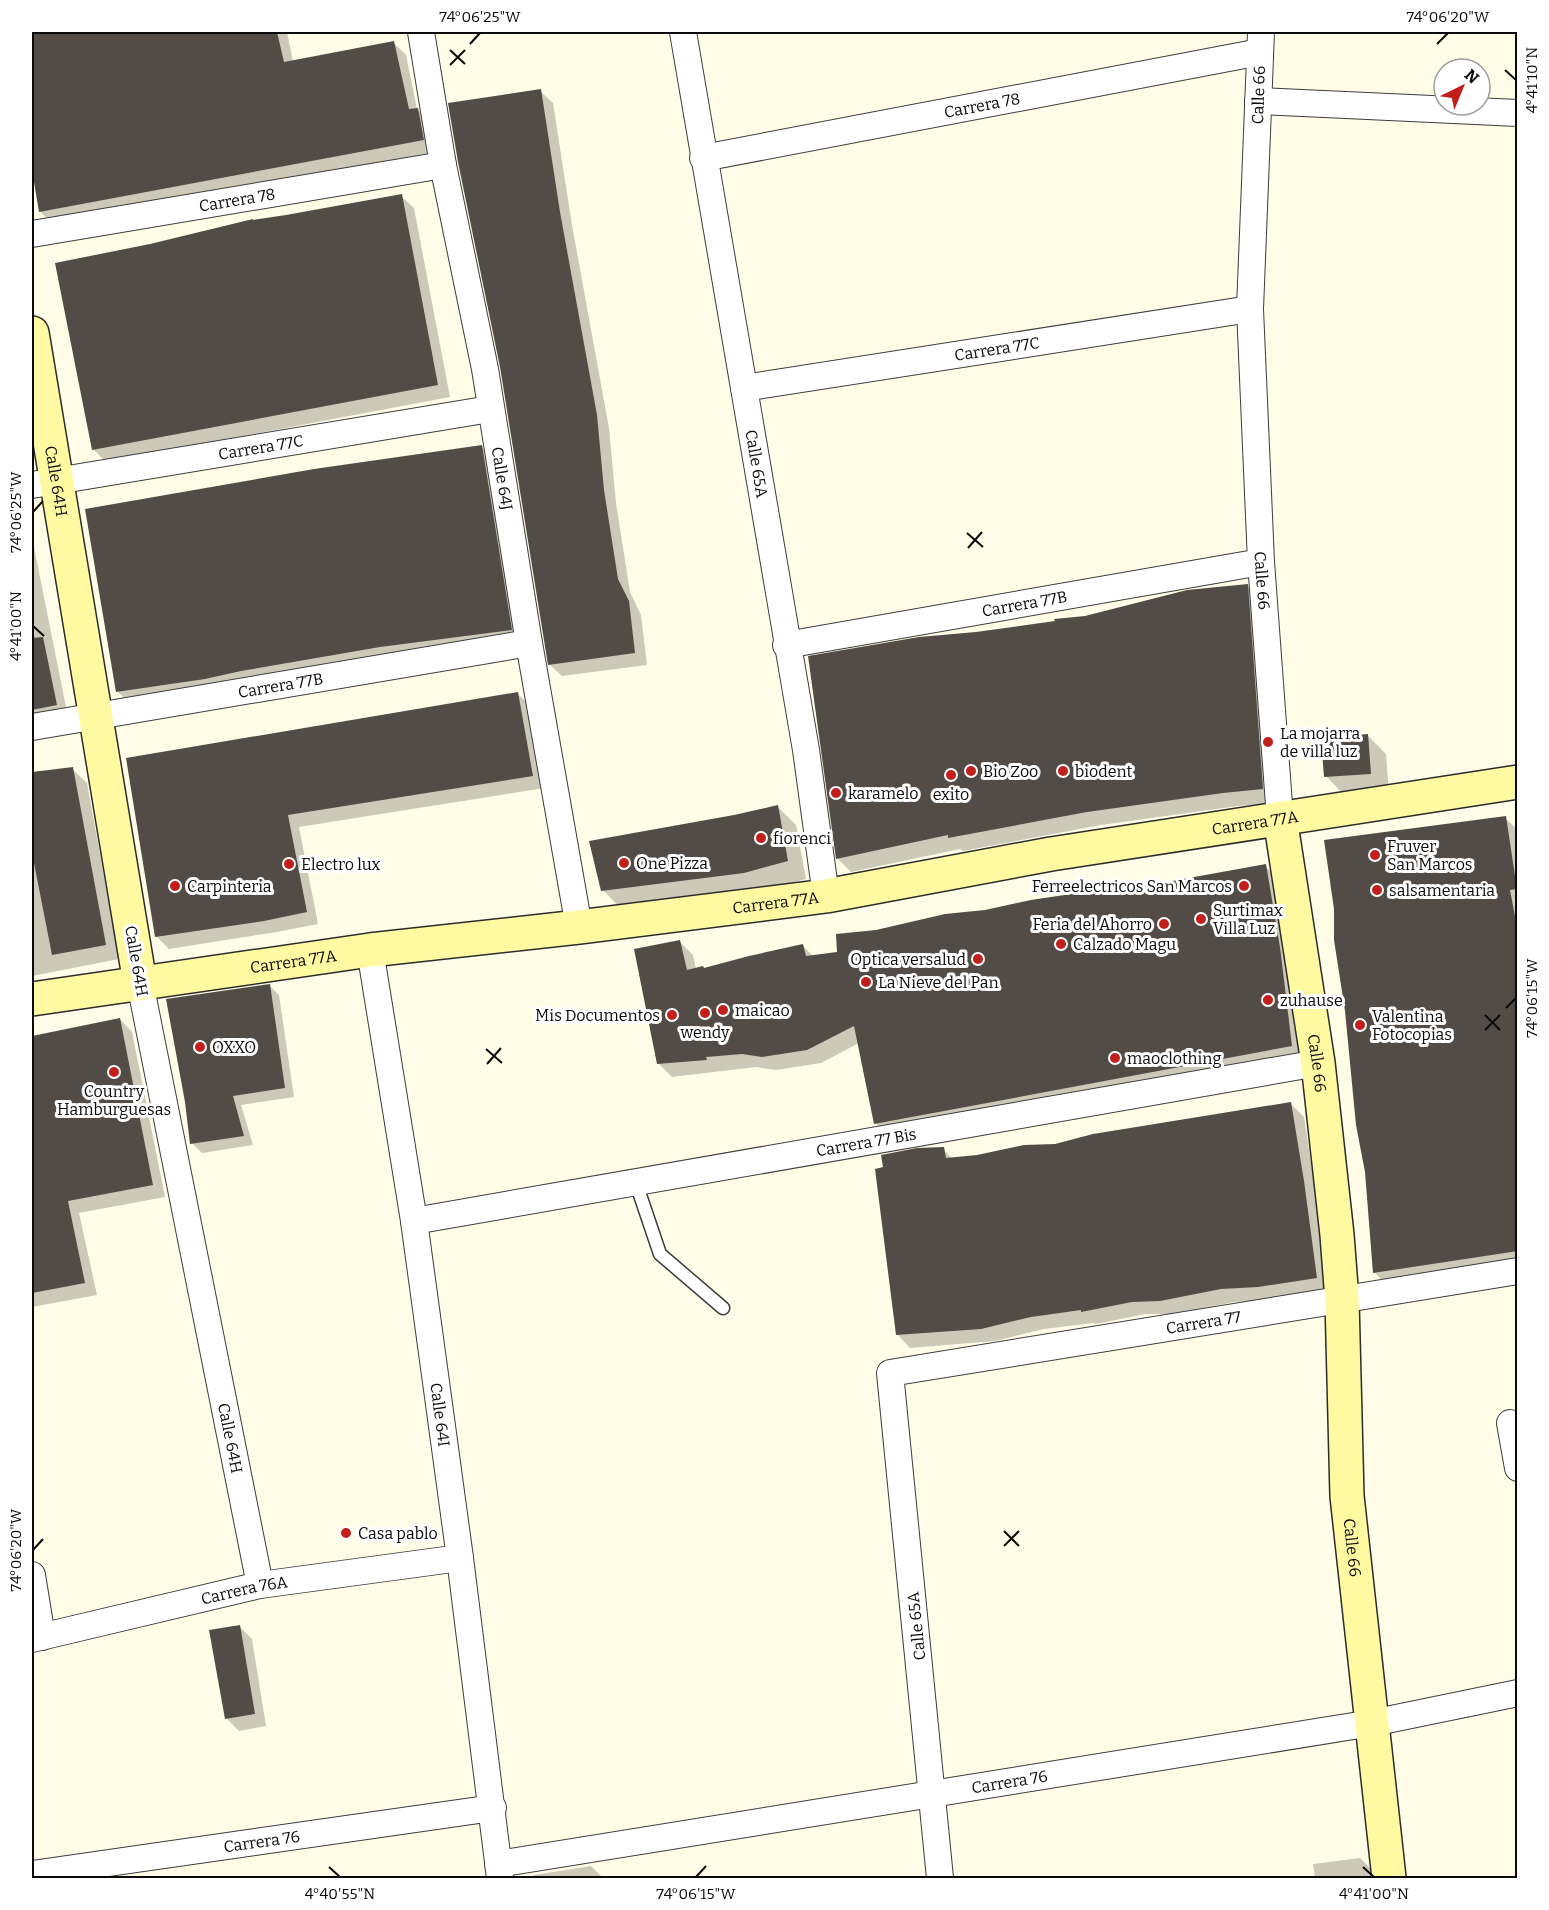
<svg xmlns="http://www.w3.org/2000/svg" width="1549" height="1910" font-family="Bitter,serif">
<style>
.shadow{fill:#0003}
.building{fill:#534c46}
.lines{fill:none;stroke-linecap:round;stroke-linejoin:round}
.lane-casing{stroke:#3d3d3d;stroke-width:15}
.street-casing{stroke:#3d3d3d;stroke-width:28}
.secondary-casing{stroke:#2c2c2c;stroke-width:36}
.lane{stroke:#fff;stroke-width:12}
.street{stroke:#fff;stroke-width:26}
.secondary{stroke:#fffaa2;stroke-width:33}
.ticks{fill:none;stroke:#0a0a0a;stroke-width:2}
.poi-dot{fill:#c11e1c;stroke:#fff;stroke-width:2}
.labels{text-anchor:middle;stroke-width:6;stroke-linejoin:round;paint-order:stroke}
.street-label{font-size:16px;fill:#0a0a0a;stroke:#fff}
.poi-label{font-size:16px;fill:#0a0a0a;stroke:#fff;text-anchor:start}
.neatline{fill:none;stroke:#0a0a0a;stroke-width:2}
.ticks-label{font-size:15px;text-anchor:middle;fill:#0a0a0a}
</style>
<rect width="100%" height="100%" fill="#fffce7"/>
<g class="shadow">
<path d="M32 32H287L293 62 393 42 406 55 417 109 430 122 435 152 52 224 40 211 32 162Z"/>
<path d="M540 91 553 103 572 225 609 428 616 503 630 592 641 615 647 665 562 676 549 664Z"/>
<path d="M401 196 414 208 450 397 106 462 93 449 254 222Z"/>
<path d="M481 446 494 459 524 643 131 704 118 692Z"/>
<path d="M32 537 68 717 32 723Z"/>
<path d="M1247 585 1261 599 1276 803 1238 806 1101 825 963 851 960 849 851 872 837 858 976 634 1085 618Z"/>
<path d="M518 694 530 706 545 788 299 827 318 924 277 932 169 949 156 936 127 759Z"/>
<path d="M1367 735 1386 754 1389 792 1344 795 1326 776Z"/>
<path d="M72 769 87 783 119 959 32 976V774Z"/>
<path d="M777 806 796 825 806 879 764 890 621 909 603 890 734 817Z"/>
<path d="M1505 818 1518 830V1265L1387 1285 1374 1272Z"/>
<path d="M1265 866 1279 879 1305 1059 889 1137 876 1123 859 1043 821 1063 776 1070 756 1067 672 1077 658 1063 680 942 693 955 696 969 705 970 803 946 813 956 838 953 876 931Z"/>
<path d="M269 985 279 995 294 1097 241 1105 253 1145 202 1153 192 1143Z"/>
<path d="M120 1019 132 1032 165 1197 79 1213 97 1295 32 1307V1037Z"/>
<path d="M1291 1104 1304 1117 1316 1195 1329 1291 1272 1300 1234 1302 1173 1314H1146L1096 1324 1094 1323 1044 1329 995 1341 910 1348 898 1335 943 1149 953 1159 1056 1145Z"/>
<path d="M239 1626 252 1639 266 1726 239 1731 227 1719Z"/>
<path d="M1360 1858 1376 1874V1878H1315L1313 1864Z"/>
<path d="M591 1866 603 1878H531L534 1875Z"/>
</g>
<g class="building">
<path d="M32 32H277L284 62 394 41 409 109 418 108 424 140 39 212 32 170Z"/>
<path d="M541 89 560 212 597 415 604 490 618 579 629 601 635 653 548 665 500 367 458 162 448 103Z"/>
<path d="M402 194 438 385 92 450 55 263 150 244 253 219V220L286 215Z"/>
<path d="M482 445 512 630 380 647 241 671 205 679 116 692 85 509 314 469Z"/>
<path d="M1248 584 1263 789 1223 793 1087 812 948 838V835L836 859 808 656 919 637 976 632 1055 621 1054 619 1085 616 1187 590Z"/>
<path d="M43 637 57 705 32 710V638Z"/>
<path d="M518 692 533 776 288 815 307 912 264 921 155 937 126 758Z"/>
<path d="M1368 734 1371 774 1324 777 1321 738Z"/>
<path d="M73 767 106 945 52 955 34 863H32V772Z"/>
<path d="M778 805 788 861 744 873 601 891 589 841 734 815Z"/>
<path d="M1506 816 1517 889 1510 890 1518 932V1251L1373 1273 1365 1172 1356 1125 1345 1011 1334 940V909L1324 840Z"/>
<path d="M1266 864 1280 947 1292 1046 874 1124 854 1026 807 1050 762 1057 742 1054 706 1057 707 1060 657 1064 634 949 680 940 687 970 703 966 704 968 749 956 803 944 806 956 837 952 836 934 876 930 945 914 985 910 1031 900 1138 884 1172 881Z"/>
<path d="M270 984 285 1088 233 1096 244 1136 190 1144 185 1102 166 999Z"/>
<path d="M120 1018 153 1185 68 1201 85 1283 32 1293V1036Z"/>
<path d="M1291 1102 1304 1181 1317 1278 1258 1287 1221 1289 1160 1301 1132 1302 1081 1312V1310L1031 1317 981 1329 896 1335 875 1169 883 1167 881 1155 917 1148 944 1147 946 1158 977 1155 1024 1145 1055 1144 1093 1134Z"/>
<path d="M240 1625 255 1714 225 1719 209 1630Z"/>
</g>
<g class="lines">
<g class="lane-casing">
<path id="lane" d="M636 1183 660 1254 723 1308"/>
</g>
<g class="street-casing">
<g id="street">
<path id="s1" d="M421 32 443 165 485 369 529 643 579 927"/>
<path id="s2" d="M683 32 806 750 826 896"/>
<path id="s3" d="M1261 32 1250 309 1261 562 1280 818"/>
<path d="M1258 101 1518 113"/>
<path id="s4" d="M703 158 1260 52"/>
<path id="s5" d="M32 234 443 165"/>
<path id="s6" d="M744 388 1250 309"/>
<path id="s7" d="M32 485 490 409"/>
<path id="s8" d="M786 645 1261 562"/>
<path id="s9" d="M32 727 529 643"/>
<path id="s10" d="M370 950 414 1221 460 1558 500 1878"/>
<path id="s11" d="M140 983 260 1585"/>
<path id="s12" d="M414 1221 1318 1063"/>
<path d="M1510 1423 1518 1468"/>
<path d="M32 1575 42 1637"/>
<path id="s13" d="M32 1639 260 1585 460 1558"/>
<path id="s14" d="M498 1864 1372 1723 1518 1693"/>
<path id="s15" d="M32 1874 493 1808"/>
<path id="s16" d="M940 1878 890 1373 1518 1271"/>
</g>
</g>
<g class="secondary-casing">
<g id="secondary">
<path id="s17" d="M32 333 140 983"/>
<path id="s18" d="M1280 818 1318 1063 1337 1235 1342 1300 1347 1496 1389 1878"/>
<path id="s19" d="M32 999 370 950 579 927 826 896 1051 854 1518 782"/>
</g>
</g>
<use href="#lane" class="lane"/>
<use href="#street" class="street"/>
<use href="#secondary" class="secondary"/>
</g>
<path class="ticks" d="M470 44 480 33M1437 44 1448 33M450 50 465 64M450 65 465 50M1505 70 1516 80M33 512 43 501M967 533 983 547M968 548 982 532M33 626 44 636M1506 1008 1516 998M1485 1015 1500 1030M1485 1030 1500 1015M486 1049 502 1063M487 1064 501 1048M1004 1531 1019 1546M1004 1546 1019 1531M33 1550 43 1539M329 1867 340 1877M1363 1867 1374 1877M696 1877 706 1866"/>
<g class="poi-dot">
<circle cx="1268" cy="742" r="6"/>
<circle cx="971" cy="771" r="6"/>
<circle cx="1063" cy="771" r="6"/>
<circle cx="951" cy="775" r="6"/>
<circle cx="836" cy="793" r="6"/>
<circle cx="761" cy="838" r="6"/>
<circle cx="1375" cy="855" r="6"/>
<circle cx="624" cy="863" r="6"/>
<circle cx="289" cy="864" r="6"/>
<circle cx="175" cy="886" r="6"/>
<circle cx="1244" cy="886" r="6"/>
<circle cx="1377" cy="890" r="6"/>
<circle cx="1201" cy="919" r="6"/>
<circle cx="1164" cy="924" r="6"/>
<circle cx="1061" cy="944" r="6"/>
<circle cx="978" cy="959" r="6"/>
<circle cx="866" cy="982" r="6"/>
<circle cx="1268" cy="1000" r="6"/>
<circle cx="723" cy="1010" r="6"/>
<circle cx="705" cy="1013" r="6"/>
<circle cx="672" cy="1015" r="6"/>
<circle cx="1360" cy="1025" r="6"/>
<circle cx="200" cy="1047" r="6"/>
<circle cx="1115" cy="1058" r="6"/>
<circle cx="114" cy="1072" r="6"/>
<circle cx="346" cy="1533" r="6"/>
</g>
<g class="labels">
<g class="street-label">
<text transform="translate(1258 95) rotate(-88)" y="6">Calle 66</text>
<text dy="6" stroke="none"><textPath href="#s4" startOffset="284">Carrera 78</textPath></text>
<text dy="6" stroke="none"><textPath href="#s5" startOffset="208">Carrera 78</textPath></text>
<text dy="6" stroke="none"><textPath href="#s6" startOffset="256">Carrera 77C</textPath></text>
<text dy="6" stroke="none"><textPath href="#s7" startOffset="232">Carrera 77C</textPath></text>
<text dy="6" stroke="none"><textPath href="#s2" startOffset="438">Calle 65A</textPath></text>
<text dy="6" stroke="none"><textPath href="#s1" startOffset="454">Calle 64J</textPath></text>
<text dy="6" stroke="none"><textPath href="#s17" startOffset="150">Calle 64H</textPath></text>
<text dy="6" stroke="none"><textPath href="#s3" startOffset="549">Calle 66</textPath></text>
<text dy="6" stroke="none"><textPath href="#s8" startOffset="242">Carrera 77B</textPath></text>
<text dy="6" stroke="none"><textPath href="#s9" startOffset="252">Carrera 77B</textPath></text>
<text dy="6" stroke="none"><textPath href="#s19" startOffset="1236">Carrera 77A</textPath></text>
<text dy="6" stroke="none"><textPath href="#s19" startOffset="750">Carrera 77A</textPath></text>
<text transform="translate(137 961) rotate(80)" y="6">Calle 64H</text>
<text dy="6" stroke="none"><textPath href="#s19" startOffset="264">Carrera 77A</textPath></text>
<text dy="6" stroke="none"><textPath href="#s18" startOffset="248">Calle 66</textPath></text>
<text dy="6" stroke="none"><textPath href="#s12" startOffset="459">Carrera 77 Bis</textPath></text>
<text dy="6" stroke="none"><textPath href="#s16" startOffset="825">Carrera 77</textPath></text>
<text dy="6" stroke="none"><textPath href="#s10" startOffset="470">Calle 64I</textPath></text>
<text dy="6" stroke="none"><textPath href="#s11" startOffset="464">Calle 64H</textPath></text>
<text dy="6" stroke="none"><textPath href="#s18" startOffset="734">Calle 66</textPath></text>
<text dy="6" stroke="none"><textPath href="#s13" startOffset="218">Carrera 76A</textPath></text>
<text transform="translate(916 1626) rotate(-96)" y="6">Calle 65A</text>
<text dy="6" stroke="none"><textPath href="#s14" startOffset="518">Carrera 76</textPath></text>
<text dy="6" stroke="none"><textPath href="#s15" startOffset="232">Carrera 76</textPath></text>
</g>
<g class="poi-label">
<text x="1280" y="739">La mojarra<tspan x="1280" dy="18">de villa luz</tspan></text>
<text x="983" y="777">Bio Zoo</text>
<text x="1075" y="777">biodent</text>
<text x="848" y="799">karamelo</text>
<text x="951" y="800" text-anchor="middle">exito</text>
<text x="773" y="844">fiorenci</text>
<text x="1387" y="852">Fruver<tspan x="1387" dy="18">San Marcos</tspan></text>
<text x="636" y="869">One Pizza</text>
<text x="301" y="870">Electro lux</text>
<text x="187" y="892">Carpinteria</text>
<text x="1232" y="892" text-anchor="end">Ferreelectricos San Marcos</text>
<text x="1389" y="896">salsamentaria</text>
<text x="1213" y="916">Surtimax<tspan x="1213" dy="18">Villa Luz</tspan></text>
<text x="1152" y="930" text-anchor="end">Feria del Ahorro</text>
<text x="1073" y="950">Calzado Magu</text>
<text x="966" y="965" text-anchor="end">Optica versalud</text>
<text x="878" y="988">La Nieve del Pan</text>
<text x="1280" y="1006">zuhause</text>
<text x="735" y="1016">maicao</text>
<text x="660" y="1021" text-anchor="end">Mis Documentos</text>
<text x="1372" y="1022">Valentina<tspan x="1372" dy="18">Fotocopias</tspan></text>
<text x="705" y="1038" text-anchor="middle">wendy</text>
<text x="212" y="1053">OXXO</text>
<text x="1127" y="1064">maoclothing</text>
<text x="114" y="1097" text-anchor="middle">Country<tspan x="114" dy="18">Hamburguesas</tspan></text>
<text x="358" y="1539">Casa pablo</text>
</g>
</g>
<rect width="1549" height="1910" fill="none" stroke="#ffffff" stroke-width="66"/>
<g transform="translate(1462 87) rotate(43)"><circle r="28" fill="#ffffff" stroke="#9d9d9d" stroke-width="1.5"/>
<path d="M0-4.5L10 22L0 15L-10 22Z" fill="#c11e1c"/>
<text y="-9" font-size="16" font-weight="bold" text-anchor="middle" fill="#0a0a0a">N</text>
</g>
<rect x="33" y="33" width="1483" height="1844" class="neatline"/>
<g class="ticks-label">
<text x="480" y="22">74°06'25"W</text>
<text x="1448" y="22">74°06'20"W</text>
<text transform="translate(1532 80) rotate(-90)" y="5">4°41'10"N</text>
<text transform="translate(16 512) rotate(-90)" y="5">74°06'25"W</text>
<text transform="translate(16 626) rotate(-90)" y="5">4°41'00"N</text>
<text transform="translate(1532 998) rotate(-90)" y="5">74°06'15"W</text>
<text transform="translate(16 1550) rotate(-90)" y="5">74°06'20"W</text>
<text x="340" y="1899">4°40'55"N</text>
<text x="696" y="1899">74°06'15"W</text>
<text x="1374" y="1899">4°41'00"N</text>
</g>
</svg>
